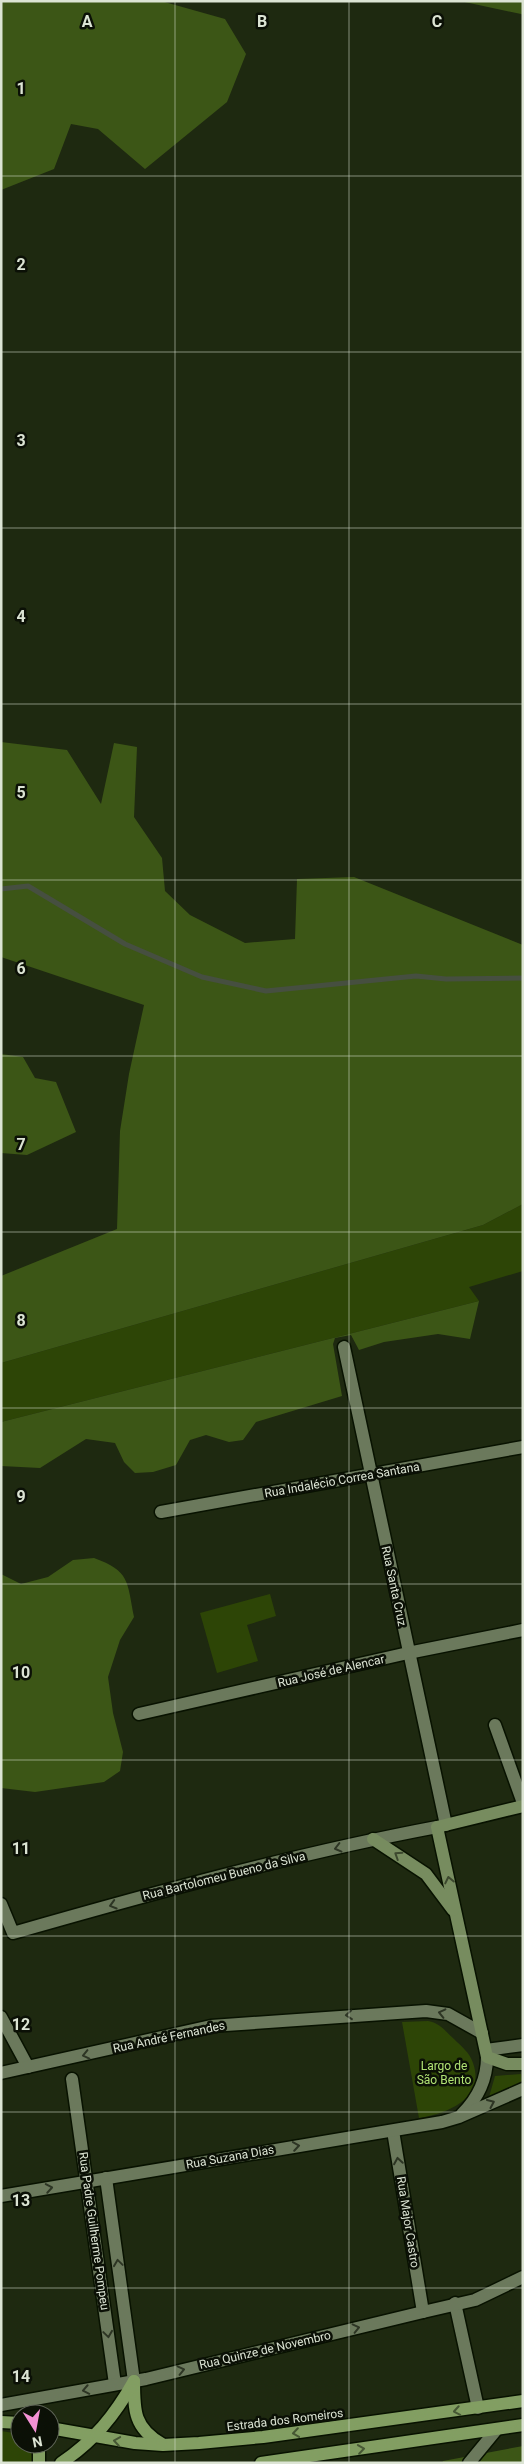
<svg xmlns="http://www.w3.org/2000/svg" width="524" height="2464" font-family="Roboto,sans-serif">
<style>
.green{fill:#2d4506}
.forest{fill:#3c5616}
.lines{fill:none;stroke-linecap:round;stroke-linejoin:round}
.stream{stroke:#464f40;stroke-width:5}
.street-casing{stroke:#081200;stroke-width:15}
.secondary-casing{stroke:#081200;stroke-width:15}
.primary-casing{stroke:#081200;stroke-width:15}
.street{stroke:#6b795c;stroke-width:12}
.secondary{stroke:#778c5f;stroke-width:12}
.primary{stroke:#829e62;stroke-width:12}
.oneway{stroke:#2d3524}
.oneway2{stroke:#3c482e}
.oneway3{stroke:#465734}
.grid{fill:none;stroke:#dce4d4;stroke-width:1;stroke-opacity:0.55}
.labels{text-anchor:middle;stroke-width:5;stroke-linejoin:round;paint-order:stroke}
.street-label{font-size:12px;fill:#dce4d4;stroke:#0b1006}
.park-label{font-size:12px;fill:#b0e274;stroke:#0b1006}
.grid-label{font-size:16px;text-anchor:middle;font-weight:bold;fill:#dce4d4;stroke:#0b1006;stroke-width:5;stroke-linejoin:round;paint-order:stroke}
</style>
<rect width="100%" height="100%" fill="#1e2910"/>
<g class="green">
<path d="M523 1204V1271L469 1287 479 1301 1 1422V1363L483 1225Z"/>
<path d="M270 1594 276 1616 247 1625 258 1661 217 1673 200 1613Z"/>
<path d="M428 2021C440 2023 445 2031 454 2039 461 2046 470 2053 473 2063 486 2099 446 2114 419 2118L402 2022Z"/>
<path d="M521 2074 522 2081 489 2097 495 2076Z"/>
<path d="M1 2431 20 2434V2444H30L33 2463H1Z"/>
</g>
<g class="forest">
<path d="M1 1H161L225 19 246 54 227 102 145 169 98 129 71 124 54 169 1 190Z"/>
<path d="M460 1H523V15L521 14Z"/>
<path d="M1 742 67 750 101 804 114 743 137 747 134 817 162 858 165 891 190 915 245 943 295 939 297 879 354 877 523 945V1204L483 1225 1 1363V1276L117 1229 120 1131 129 1074 144 1005 1 957Z"/>
<path d="M1 1054 23 1057 35 1078 56 1082 76 1132 27 1155 1 1153Z"/>
<path d="M479 1301 470 1339 438 1334 384 1342 359 1350 351 1335 335 1338 333 1344 342 1396 256 1422 243 1440 229 1442 206 1435 190 1440 176 1465 153 1472 135 1473 124 1462 115 1443 86 1439 40 1468 1 1466V1422Z"/>
<path d="M94 1558C130 1571 127 1581 134 1617L120 1640 108 1677 113 1713 123 1752 120 1771 104 1782 35 1792 1 1788V1574L21 1584 48 1577 73 1560Z"/>
<path d="M523 2446V2463H442L443 2461Z"/>
</g>
<g class="lines">
<path class="stream" d="M1 889 28 886 125 944 202 977 266 991 416 976 446 979 523 978"/>
<g class="street-casing">
<g id="street">
<path d="M344 1347 446 1825"/>
<path d="M161 1512 523 1447"/>
<path d="M139 1714 408 1653 523 1630"/>
<path d="M495 1725 523 1803"/>
<path d="M1 1904 13 1933C153 1893 294 1854 437 1827"/>
<path d="M1 2017 28 2067"/>
<path d="M486 2050 523 2045"/>
<path d="M1 2073 211 2026 426 2011 448 2014 482 2033"/>
<path d="M72 2079 115 2384"/>
<path d="M462 2114C478 2098 487 2080 487 2057"/>
<path d="M393 2131 423 2312"/>
<path d="M106 2178 134 2381"/>
<path d="M1 2196 442 2122 459 2117 523 2089"/>
<path d="M455 2303 478 2408"/>
<path d="M1 2405 146 2379 423 2312 475 2300 523 2277"/>
<path d="M469 2463 497 2429"/>
</g>
</g>
<g class="secondary-casing">
<g id="secondary">
<path d="M523 1806 437 1827 487 2057 507 2064H523"/>
<path d="M373 1839 426 1874 453 1910"/>
</g>
</g>
<g class="primary-casing">
<g id="primary">
<path d="M134 2381C134 2411 134 2428 162 2444"/>
<path d="M1 2422 20 2423"/>
<path d="M50 2428 135 2443 163 2445 199 2443 263 2437 523 2401"/>
<path d="M39 2444V2463"/>
<path d="M61 2463C94 2441 115 2415 134 2381"/>
<path d="M261 2463 523 2425"/>
</g>
</g>
<use href="#street" class="street"/>
<use href="#secondary" class="secondary"/>
<use href="#primary" class="primary"/>
</g>
<defs><path id="oneway-chevron" d="M-2-3.5L2.5 0L-2 3.5" fill="none" stroke-width="1.6" stroke-linecap="round" stroke-linejoin="round" transform="scale(1.25)"/></defs>
<g class="oneway">
<use href="#oneway-chevron" transform="translate(338 1848) rotate(166)"/>
<use href="#oneway-chevron" transform="translate(113 1905) rotate(164)"/>
<use href="#oneway-chevron" transform="translate(442 2013) rotate(-167)"/>
<use href="#oneway-chevron" transform="translate(349 2015) rotate(175)"/>
<use href="#oneway-chevron" transform="translate(86 2055) rotate(167)"/>
<use href="#oneway-chevron" transform="translate(491 2103) rotate(-24)"/>
<use href="#oneway-chevron" transform="translate(296 2146) rotate(-9)"/>
<use href="#oneway-chevron" transform="translate(398 2161) rotate(-99)"/>
<use href="#oneway-chevron" transform="translate(49 2188) rotate(-10)"/>
<use href="#oneway-chevron" transform="translate(118 2263) rotate(-98)"/>
<use href="#oneway-chevron" transform="translate(356 2328) rotate(-13)"/>
<use href="#oneway-chevron" transform="translate(108 2334) rotate(82)"/>
<use href="#oneway-chevron" transform="translate(181 2370) rotate(-13)"/>
<use href="#oneway-chevron" transform="translate(86 2390) rotate(169)"/>
</g>
<g class="oneway2">
<use href="#oneway-chevron" transform="translate(398 1855) rotate(-147)"/>
<use href="#oneway-chevron" transform="translate(449 1880) rotate(-102)"/>
</g>
<g class="oneway3">
<use href="#oneway-chevron" transform="translate(457 2411) rotate(170)"/>
<use href="#oneway-chevron" transform="translate(296 2433) rotate(172)"/>
<use href="#oneway-chevron" transform="translate(117 2441) rotate(-171)"/>
<use href="#oneway-chevron" transform="translate(361 2449) rotate(-8)"/>
</g>
<path class="grid" d="M175 1V2463M349 1V2463M1 176H523M1 352H523M1 528H523M1 704H523M1 880H523M1 1056H523M1 1232H523M1 1408H523M1 1584H523M1 1760H523M1 1936H523M1 2112H523M1 2288H523"/>
<g class="labels">
<g class="street-label">
<text transform="translate(342 1480) rotate(-10)" y="4">Rua Indalécio Correa Santana</text>
<text transform="translate(394 1586) rotate(78)" y="4">Rua Santa Cruz</text>
<text transform="translate(331 1671) rotate(-13)" y="4">Rua José de Alencar</text>
<text transform="translate(224 1876) rotate(-14)" y="4">Rua Bartolomeu Bueno da Silva</text>
<text transform="translate(169 2037) rotate(-12)" y="4">Rua André Fernandes</text>
<text transform="translate(230 2157) rotate(-10)" y="4">Rua Suzana Dias</text>
<text transform="translate(408 2222) rotate(81)" y="4">Rua Major Castro</text>
<text transform="translate(94 2231) rotate(82)" y="4">Rua Padre Guilherme Pompeu</text>
<text transform="translate(265 2350) rotate(-13)" y="4">Rua Quinze de Novembro</text>
<text transform="translate(285 2420) rotate(-7)" y="4">Estrada dos Romeiros</text>
</g>
<g class="park-label">
<text x="444" y="2070">Largo de<tspan x="444" dy="14">São Bento</tspan></text>
</g>
</g>
<g class="grid-label">
<text x="87" y="27">A</text>
<text x="262" y="27">B</text>
<text x="437" y="27">C</text>
<text x="21" y="94">1</text>
<text x="21" y="270">2</text>
<text x="21" y="446">3</text>
<text x="21" y="622">4</text>
<text x="21" y="798">5</text>
<text x="21" y="974">6</text>
<text x="21" y="1150">7</text>
<text x="21" y="1326">8</text>
<text x="21" y="1502">9</text>
<text x="21" y="1678">10</text>
<text x="21" y="1854">11</text>
<text x="21" y="2030">12</text>
<text x="21" y="2206">13</text>
<text x="21" y="2382">14</text>
</g>
<rect width="524" height="2464" fill="none" stroke="#dce4d4" stroke-width="5"/>
<g transform="translate(35 2429) rotate(169)"><circle r="24" fill="#0b1006" stroke="#5f6558"/>
<path d="M0-4L9 19L0 12L-9 19Z" fill="#f391d5"/>
<text y="-8" font-size="14" font-weight="bold" text-anchor="middle" fill="#dce4d4">N</text>
</g>
</svg>
